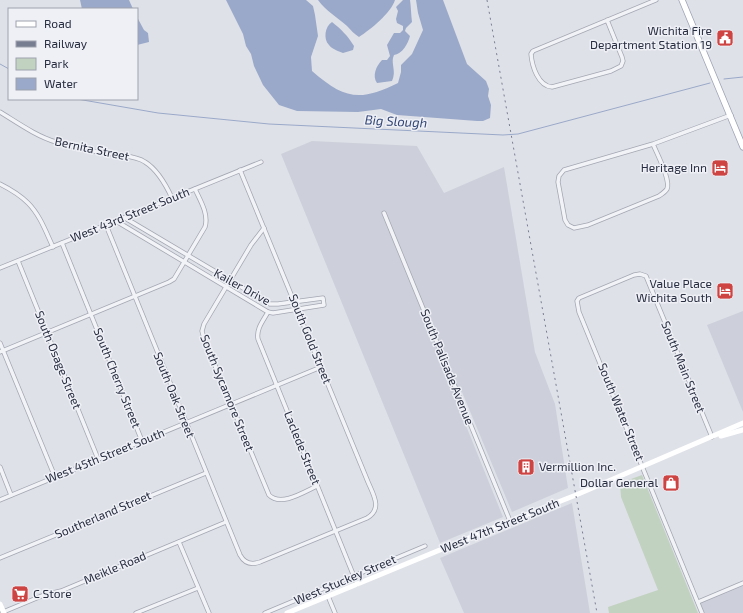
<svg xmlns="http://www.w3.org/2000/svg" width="743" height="613" font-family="'Exo 2',sans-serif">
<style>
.built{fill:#cdd0da}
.green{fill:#c2d2c0}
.water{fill:#9aa9c9}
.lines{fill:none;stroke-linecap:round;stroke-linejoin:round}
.stream{stroke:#9aa9c9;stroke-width:1}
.street-casing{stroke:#a4a7b2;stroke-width:5}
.primary-casing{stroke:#9ea3b4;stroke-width:7}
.street{stroke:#f2f3f7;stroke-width:3.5}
.secondary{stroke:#fff;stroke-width:5}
.primary{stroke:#fff;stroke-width:5.5}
.rail{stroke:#787e92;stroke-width:1;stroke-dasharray:2 4;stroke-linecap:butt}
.labels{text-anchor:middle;stroke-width:3;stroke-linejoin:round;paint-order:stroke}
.poi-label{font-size:12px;fill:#282d40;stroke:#eef0f6;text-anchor:end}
.street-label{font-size:12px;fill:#282d40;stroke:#eef0f6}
.water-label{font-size:13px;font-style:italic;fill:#324574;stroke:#eef0f6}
</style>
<rect width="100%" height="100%" fill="#dfe1e8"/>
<g class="built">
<path d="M312 141 417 146 444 193 504 167 535 352 555 404 568 488 512 512 462 392 454 396 503 517 440 543 281 154Z"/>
<path d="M743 311V412L707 325Z"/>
<path d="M572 503 590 613H464L440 558Z"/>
<path d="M743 583V613H702L698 602Z"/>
</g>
<path class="green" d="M642 475 698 613H609L608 607 658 590 621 497 620 483Z"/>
<g class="water">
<path d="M80 0H129L133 9H82Z"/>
<path d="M226 0H306L313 6 315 15 318 36 311 57 312 71C344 99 360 102 398 83L401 72V65L412 54 423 30 418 13 416 0H443L467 64 486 81 489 89 488 96 491 105 490 118 483 121H477L397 115 381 109 358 112 297 111 279 105 263 85 254 66 251 54 246 46 243 34Z"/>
<path d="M318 0H395C391 13 370 30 359 37 354 34 351 30 347 26 337 17 326 11 318 0Z"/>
<path d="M403 0H410C411 7 411 14 412 22L406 28 405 31 410 36C408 44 402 54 394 55 390 63 397 71 392 81L377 83C372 76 376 66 382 60H387L390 56 387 45 394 33H400L403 30V26L397 23 396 19 398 11 396 7Z"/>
<path d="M137 17 144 30 148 33 149 42 137 45Z"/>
<path d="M332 22C341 29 348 36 354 46L353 50 343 53C338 51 332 49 329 45 323 39 325 26 332 22Z"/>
</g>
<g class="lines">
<g class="stream">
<path d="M0 64 9 69"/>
<path d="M724 79 743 77"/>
<path d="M77 99 158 113 269 124 503 135 518 134 710 83"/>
</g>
<g class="street-casing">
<g id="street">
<path d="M607 20 622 57 623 61 621 66 611 71 552 87C538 86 532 66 531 54L533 51 656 0"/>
<path d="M0 112C18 123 36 136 56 142 74 149 94 151 113 154 123 156 136 156 145 162 158 170 166 185 172 198"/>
<path d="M653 144C657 154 671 180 667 189 665 192 662 194 659 196L588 225 574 228 568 225 565 220 558 182 559 176 564 170 653 144 731 115"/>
<path d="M0 184C10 189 20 195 28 203 40 215 46 232 53 247"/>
<path d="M384 213 510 521"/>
<path d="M116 221 268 312 273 313 324 305 323 298 278 304H270L125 218"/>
<path d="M106 225 240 555C245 564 252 565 260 562L367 518C383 509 373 494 368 482L240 170"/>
<path d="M264 228 251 245 204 324 202 331 204 339 269 495C281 507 304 492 317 486"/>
<path d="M62 243 142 441"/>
<path d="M18 261 98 459"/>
<path d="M0 268 261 162"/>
<path d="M268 312C263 321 256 329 258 339L357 584"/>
<path d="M0 343 55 477"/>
<path d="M0 352 169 282 174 279 205 227C209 214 200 200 195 189"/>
<path d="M0 467 11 495"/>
<path d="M0 500 321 367"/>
<path d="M179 542 209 613"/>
<path d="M0 558 206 473"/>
<path d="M328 596 335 613"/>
<path d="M698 602 743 583"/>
<path d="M3 612 44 595 61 591 226 522"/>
<path d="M136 613 198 588"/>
<path d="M265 613 425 546"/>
<path d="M702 613 579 312 577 301 579 298 634 275 640 274 646 276 712 437"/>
</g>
</g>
<g class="primary-casing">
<path id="primary" d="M682 0 743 147"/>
</g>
<use href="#street" class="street"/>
<g class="secondary">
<path d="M721 436 743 430"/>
<path d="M0 604 4 613"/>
<path d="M287 613 510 521 576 495 743 423"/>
</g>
<use href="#primary" class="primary"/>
<path class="rail" d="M487 0 597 613"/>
</g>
<defs>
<g id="civic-square" transform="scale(0.9)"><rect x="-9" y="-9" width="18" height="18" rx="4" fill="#ce4443" stroke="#eef0f6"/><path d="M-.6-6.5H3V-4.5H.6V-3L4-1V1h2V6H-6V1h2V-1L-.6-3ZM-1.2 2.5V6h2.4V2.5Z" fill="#fff"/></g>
<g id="hotel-square" transform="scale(0.9)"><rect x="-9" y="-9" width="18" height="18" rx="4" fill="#ce4443" stroke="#eef0f6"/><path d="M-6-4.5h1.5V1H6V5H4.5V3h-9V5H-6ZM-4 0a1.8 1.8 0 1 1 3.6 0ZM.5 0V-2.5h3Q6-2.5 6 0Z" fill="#fff"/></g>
<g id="building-square" transform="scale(0.9)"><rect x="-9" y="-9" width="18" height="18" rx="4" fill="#ce4443" stroke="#eef0f6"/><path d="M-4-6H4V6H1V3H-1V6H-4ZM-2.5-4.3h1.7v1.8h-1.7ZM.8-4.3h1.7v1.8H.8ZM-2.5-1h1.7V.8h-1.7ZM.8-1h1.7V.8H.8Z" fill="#fff"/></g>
<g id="shop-square" transform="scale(0.9)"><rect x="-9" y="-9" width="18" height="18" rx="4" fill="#ce4443" stroke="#eef0f6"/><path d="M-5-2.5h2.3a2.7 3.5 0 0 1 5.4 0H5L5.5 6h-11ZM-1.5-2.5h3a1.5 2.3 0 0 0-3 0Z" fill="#fff"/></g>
<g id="supermarket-square" transform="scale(0.9)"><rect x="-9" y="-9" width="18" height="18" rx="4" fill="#ce4443" stroke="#eef0f6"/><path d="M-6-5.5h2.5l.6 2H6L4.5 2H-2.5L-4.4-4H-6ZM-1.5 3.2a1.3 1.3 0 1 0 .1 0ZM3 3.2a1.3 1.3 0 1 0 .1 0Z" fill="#fff"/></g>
</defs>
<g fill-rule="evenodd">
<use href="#civic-square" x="725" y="38"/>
<use href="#hotel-square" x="720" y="168"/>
<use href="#hotel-square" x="725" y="291"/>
<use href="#building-square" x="526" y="467"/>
<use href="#shop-square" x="671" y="483"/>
<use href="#supermarket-square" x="20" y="594"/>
</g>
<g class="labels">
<g class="poi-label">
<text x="712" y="35">Wichita Fire<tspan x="712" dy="14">Department Station 19</tspan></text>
<text x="707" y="172">Heritage Inn</text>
<text x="712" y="288">Value Place<tspan x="712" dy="14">Wichita South</tspan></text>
<text x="539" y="471" text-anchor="start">Vermillion Inc.</text>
<text x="658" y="487">Dollar General</text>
<text x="33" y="598" text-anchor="start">C Store</text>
</g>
<g class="street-label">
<text transform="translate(92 149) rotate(12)" y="4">Bernita Street</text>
<text transform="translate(130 215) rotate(-22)" y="4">West 43rd Street South</text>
<text transform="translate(242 287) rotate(29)" y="4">Kailer Drive</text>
<text transform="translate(310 339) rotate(68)" y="4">South Gold Street</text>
<text transform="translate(58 360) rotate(68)" y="4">South Osage Street</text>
<text transform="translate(447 367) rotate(68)" y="4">South Palisade Avenue</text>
<text transform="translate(683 367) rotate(68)" y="4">South Main Street</text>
<text transform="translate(117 378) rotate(68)" y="4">South Cherry Street</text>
<text transform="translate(227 393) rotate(68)" y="4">South Sycamore Street</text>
<text transform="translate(174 395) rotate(68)" y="4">South Oak Street</text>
<text transform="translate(621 412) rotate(68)" y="4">South Water Street</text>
<text transform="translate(302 448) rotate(68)" y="4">Laclede Street</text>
<text transform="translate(105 456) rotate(-22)" y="4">West 45th Street South</text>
<text transform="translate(103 515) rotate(-23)" y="4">Southerland Street</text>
<text transform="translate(500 526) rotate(-22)" y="4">West 47th Street South</text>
<text transform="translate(115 568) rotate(-23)" y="4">Meikle Road</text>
<text transform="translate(345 580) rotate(-23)" y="4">West Stuckey Street</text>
</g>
<g class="water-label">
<text transform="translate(396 121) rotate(3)" y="5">Big Slough</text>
</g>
</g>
<rect x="8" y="8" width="130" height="92" fill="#eef0f6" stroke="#9fa2ad"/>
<rect x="16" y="21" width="20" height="6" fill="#ffffff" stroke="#9fa2ad"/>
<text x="44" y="28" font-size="12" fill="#282d40">Road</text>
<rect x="16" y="41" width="20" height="6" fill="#787e92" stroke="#9fa2ad"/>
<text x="44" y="48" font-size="12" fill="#282d40">Railway</text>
<rect x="16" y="58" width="20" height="12" fill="#c2d2c0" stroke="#9fa2ad"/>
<text x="44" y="68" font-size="12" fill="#282d40">Park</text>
<rect x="16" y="78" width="20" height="12" fill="#9aa9c9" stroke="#9fa2ad"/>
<text x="44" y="88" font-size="12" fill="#282d40">Water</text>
</svg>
